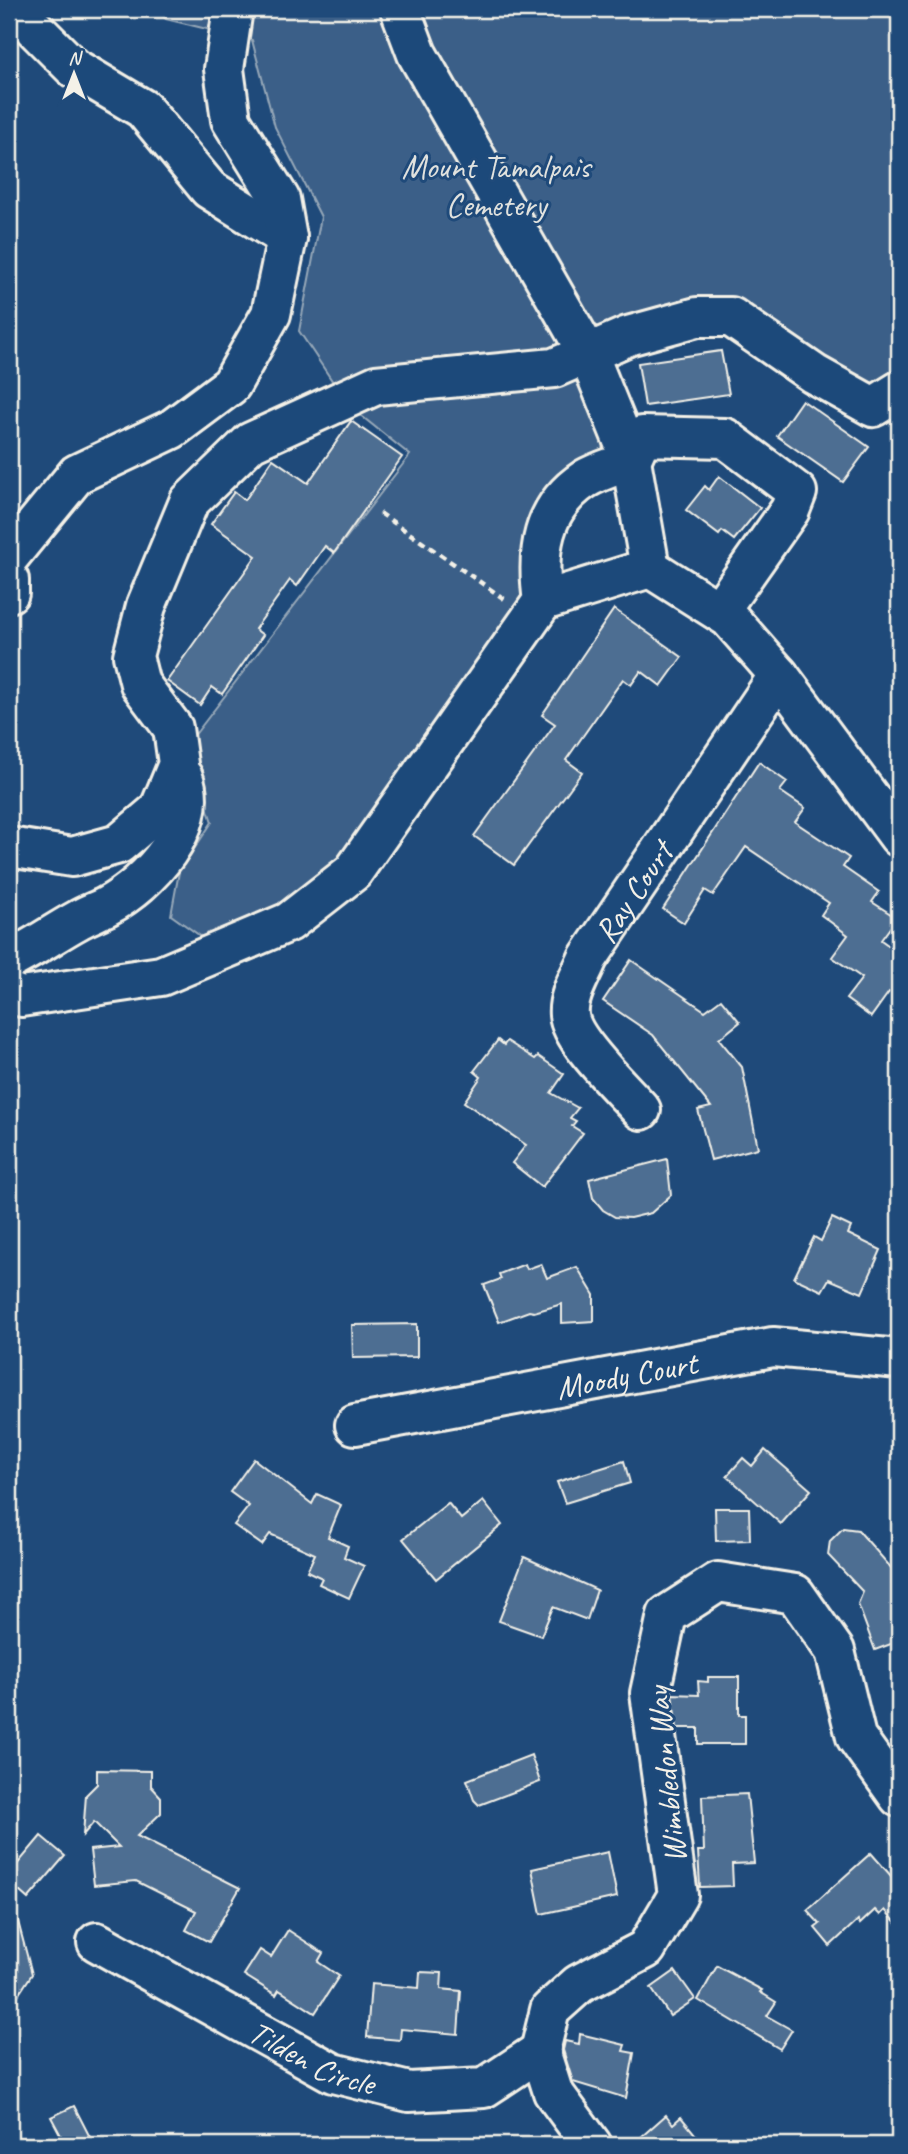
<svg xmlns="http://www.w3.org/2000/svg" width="908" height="2154" font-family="Caveat,sans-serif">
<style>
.green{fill:#3a5f88;stroke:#97a8b8;stroke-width:2}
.building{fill:#4d6e92;stroke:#f4f1e8;stroke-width:2}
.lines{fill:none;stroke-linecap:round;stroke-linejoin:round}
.minor-casing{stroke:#f4f1e8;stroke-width:44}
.path{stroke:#f4f1e8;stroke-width:4.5;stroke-dasharray:7 5;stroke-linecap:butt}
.minor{stroke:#1f4a7a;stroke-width:38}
.labels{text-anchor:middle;stroke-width:6;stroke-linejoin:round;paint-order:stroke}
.park-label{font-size:33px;fill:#e1e2de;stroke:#1f4a7a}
.street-label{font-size:33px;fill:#f4f1e8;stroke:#1f4a7a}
</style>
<rect width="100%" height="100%" fill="#1f4a7a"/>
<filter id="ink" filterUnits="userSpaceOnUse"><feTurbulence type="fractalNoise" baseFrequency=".0143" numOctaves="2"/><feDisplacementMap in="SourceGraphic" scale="14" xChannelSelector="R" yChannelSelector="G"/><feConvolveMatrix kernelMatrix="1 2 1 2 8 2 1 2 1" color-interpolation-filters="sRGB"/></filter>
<g filter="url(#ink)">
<path class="green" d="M154 9H899V382L869 393 739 306 592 334 603 452 531 519 521 596 348 851 282 906 206 940 171 915 179 872 212 822 197 776 194 736 410 455 349 406 299 331 321 217 275 127 252 40 166 19Z"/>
<g class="building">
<path d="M721 351 729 394 645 406 638 363Z"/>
<path d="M802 400 869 447 843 482 777 436Z"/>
<path d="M351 421 402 457 334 553 325 546 297 586 290 580 255 629 263 635 222 694 212 687 200 705 167 681 256 556 211 524 234 492 245 500 273 459 308 483Z"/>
<path d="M719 476 760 508 734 540 722 531 719 535 686 510 705 486 709 490Z"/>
<path d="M614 609 682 657 661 686 641 671 631 685 623 679 566 760 582 772 514 865 474 836 555 724 542 715Z"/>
<path d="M759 762 787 782 780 791 805 808 795 822 849 858 843 867 879 892 872 902 897 918 881 940 899 953V998L889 992 871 1017 846 999 862 978 832 957 848 935 821 915 829 903 746 847 713 895 705 890 684 923 663 909Z"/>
<path d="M631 960 705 1011 721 999 740 1022 719 1039 742 1067 758 1148 711 1160 698 1110 711 1107 653 1035 603 1001Z"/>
<path d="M498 1040 504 1045 507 1041 535 1059 538 1056 564 1074 551 1093 578 1108 570 1118 576 1121 572 1126 583 1133 542 1187 512 1163 526 1145 464 1102 481 1077 474 1071Z"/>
<path d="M667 1159 671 1195 651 1213 630 1218 615 1217 603 1210 593 1198 589 1179Z"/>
<path d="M832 1218 851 1227 848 1234 881 1250 862 1293 829 1279 822 1291 794 1278 814 1237 821 1241Z"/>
<path d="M525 1264 527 1269 541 1264 547 1278 577 1267 594 1295V1321L562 1323V1304L534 1312 529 1311 499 1322 484 1285 501 1279 499 1274Z"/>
<path d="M417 1324V1357L353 1358 352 1325Z"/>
<path d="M765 1450 811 1490 781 1524 727 1476 743 1458 752 1466Z"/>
<path d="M254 1459 312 1504 317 1494 341 1505 328 1537 348 1546 344 1557 364 1566 349 1598 319 1584 322 1578 307 1571 315 1554 270 1534 262 1545 234 1525 249 1506 230 1492Z"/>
<path d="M624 1461 630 1483 565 1503 557 1482Z"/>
<path d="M483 1501 502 1525 436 1579 403 1539 448 1503 461 1519Z"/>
<path d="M715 1508H749L750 1540 716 1541Z"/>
<path d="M843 1528 858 1530 894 1571 892 1584 899 1586V1641L875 1650 858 1604 863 1592 828 1555 830 1541Z"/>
<path d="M524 1557 597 1590 587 1620 553 1607 541 1636 499 1621Z"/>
<path d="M708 1677H739V1715H745V1744H698V1728H677L672 1694 699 1695 698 1681 708 1682Z"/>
<path d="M531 1755 540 1782 479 1805 474 1800 467 1780Z"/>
<path d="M97 1770 151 1771V1786L161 1797V1813L137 1836 240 1888 209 1942 186 1930 196 1911 136 1881 94 1885 90 1850 119 1847 94 1822 83 1835 86 1795 97 1784Z"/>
<path d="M747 1794 754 1863 732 1864 733 1886 700 1887 698 1851H704L702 1796Z"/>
<path d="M41 1836 65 1856 28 1899 9 1882V1874Z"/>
<path d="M608 1852 617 1897 541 1914 532 1869Z"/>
<path d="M871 1853 899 1885V1926L885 1910 880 1915 875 1910 860 1924 858 1920 830 1946 815 1928 820 1924 807 1910Z"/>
<path d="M16 1914 32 1974 9 2009V1915Z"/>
<path d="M288 1930 323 1953 318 1962 339 1976 315 2013 279 1990 276 1995 244 1975 260 1950 271 1957Z"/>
<path d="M717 1966 762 1990 760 1992 776 2002 767 2016 792 2030 780 2049 698 2000Z"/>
<path d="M675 1971 695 1999 670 2016 651 1988Z"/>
<path d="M420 1972 442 1973 441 1989 461 1991 458 2034 401 2029 400 2040 367 2037 371 1984 419 1988Z"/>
<path d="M580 2034 625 2045 623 2051 634 2053 626 2098 573 2082 563 2050 565 2041 579 2044Z"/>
<path d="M74 2106 94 2145H66L51 2117Z"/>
<path d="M666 2115 673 2124 681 2117 704 2145H632Z"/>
</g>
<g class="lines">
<g class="minor-casing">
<g id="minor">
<path d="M15 9 74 68 143 109 209 189 287 238"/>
<path d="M400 9 417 54 588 354 631 460 650 568 729 618 779 675 899 837"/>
<path d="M9 557 77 474 172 429 231 385 271 314 287 238 280 199 231 120 224 69 233 9"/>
<path d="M9 580V593"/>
<path d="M543 601 650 568"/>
<path d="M9 847 72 857 119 844 159 810 178 764 173 728 140 684 133 656 146 606 189 502 251 442 376 385 554 368 628 336 697 317H731L814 374 873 407 899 391"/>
<path d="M9 960C34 948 54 933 78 920 88 914 98 911 107 906 148 884 202 827 183 777"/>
<path d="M9 992 21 997 161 976 289 922 353 872 543 601C536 553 541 508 585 479 598 471 617 466 631 460L642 436 725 438 797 492 790 510 719 611"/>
<path id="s1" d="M641 1110C623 1089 571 1041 569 1015 567 996 581 975 588 958L779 675"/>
<path id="s2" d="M355 1425 773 1347 899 1359"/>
<path id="s3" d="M97 1942 333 2073 409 2092 484 2088 540 2051"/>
<path d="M592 2145 553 2092 540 2051 550 2010 579 1984 646 1949 678 1895 650 1693 667 1615 718 1582 795 1594 835 1651 856 1737 899 1797"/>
</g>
</g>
<path class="path" d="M380 513 506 600"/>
<use href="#minor" class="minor"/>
</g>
</g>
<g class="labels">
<g class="park-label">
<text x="496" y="178">Mount Tamalpais<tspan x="496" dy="38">Cemetery</tspan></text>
</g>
<g class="street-label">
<text dy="12" stroke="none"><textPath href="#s1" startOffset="261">Ray Court</textPath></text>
<text dy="12" stroke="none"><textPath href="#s2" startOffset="276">Moody Court</textPath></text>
<text transform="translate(665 1775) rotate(-96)" y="12">Wimbledon Way</text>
<text dy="12" stroke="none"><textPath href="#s3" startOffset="245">Tilden Circle</textPath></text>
</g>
</g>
<rect width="908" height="2154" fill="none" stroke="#1f4a7a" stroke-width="35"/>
<rect x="18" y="18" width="873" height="2119" fill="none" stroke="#f4f1e8" stroke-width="2.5" filter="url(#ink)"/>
<g transform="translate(74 74)" stroke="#1f4a7a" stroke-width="5" paint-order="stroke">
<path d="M0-5L12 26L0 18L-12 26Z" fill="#f4f1e8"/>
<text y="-10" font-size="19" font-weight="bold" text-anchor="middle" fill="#f4f1e8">N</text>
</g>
</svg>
